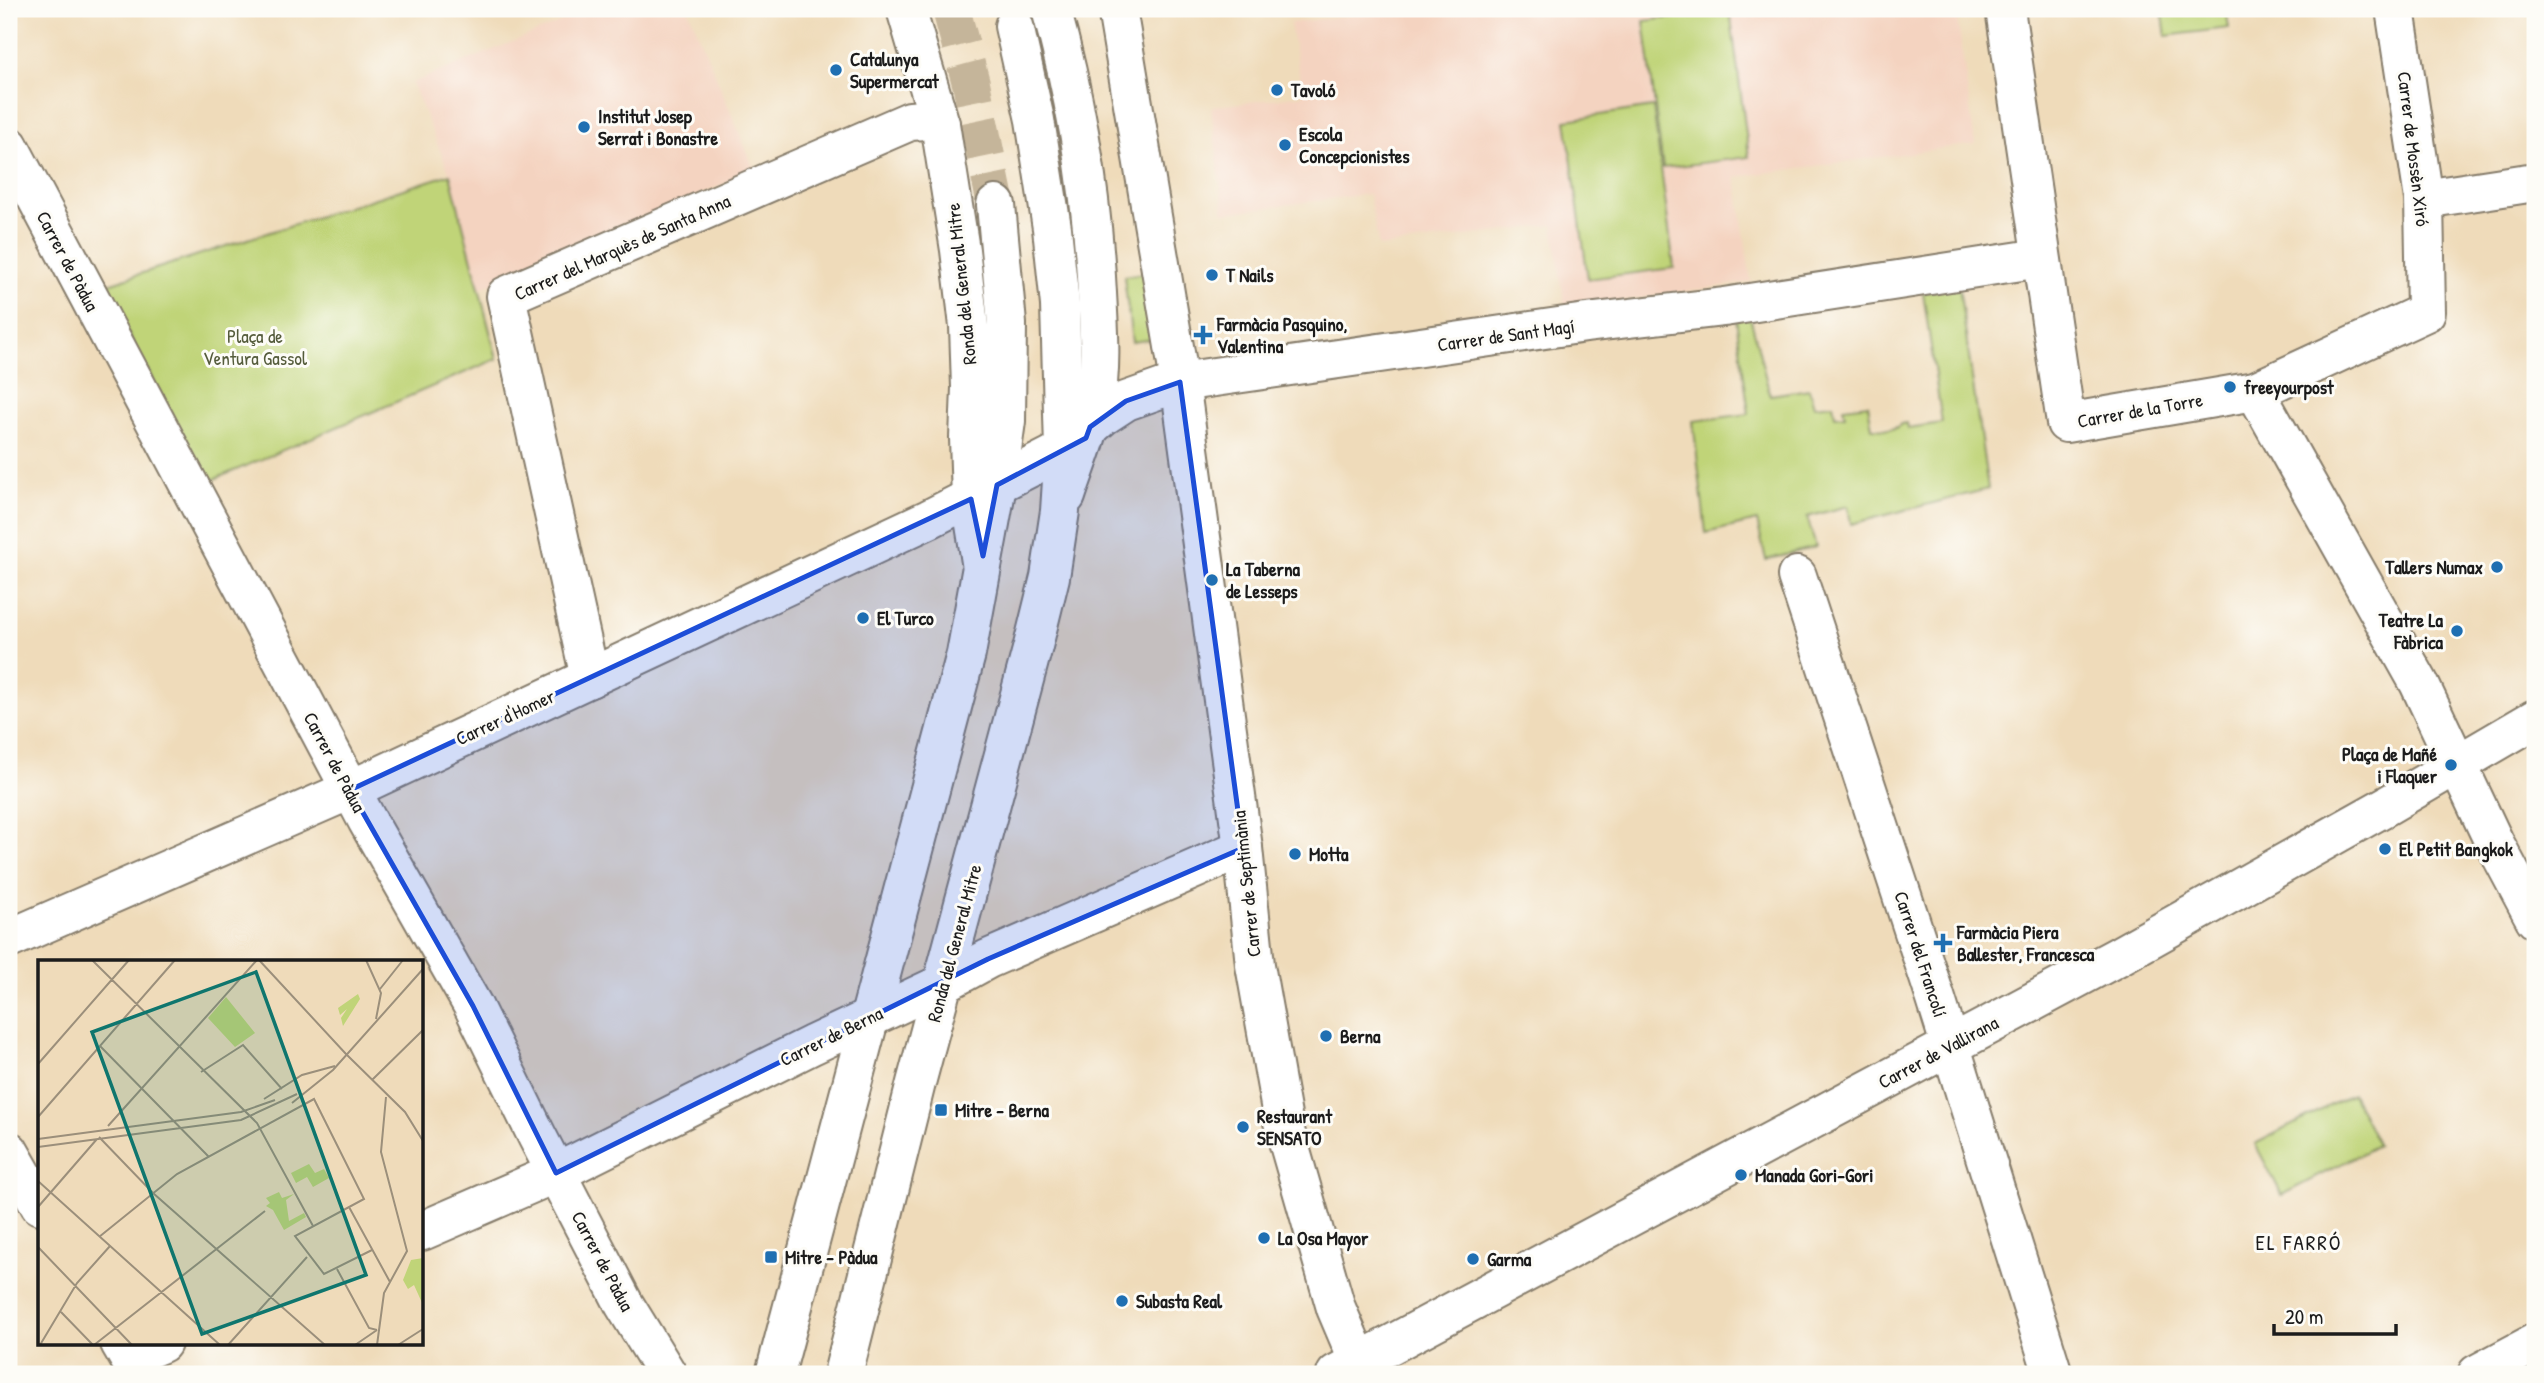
<svg xmlns="http://www.w3.org/2000/svg" width="2544" height="1383" font-family="'Patrick Hand',sans-serif">
<style>
.built{fill:#f4d3c0}
.green{fill:#c0d478;stroke:#6e784a;stroke-width:2}
.lines{fill:none;stroke-linecap:round;stroke-linejoin:round}
.primary-tunnel{stroke:#c5b59a;stroke-width:38;stroke-dasharray:38 19;stroke-linecap:butt}
.minor-casing{stroke:#867c6b;stroke-width:42}
.secondary-casing{stroke:#867c6b;stroke-width:42}
.primary-casing{stroke:#867c6b;stroke-width:42}
.minor{stroke:#fff;stroke-width:38}
.secondary{stroke:#fff;stroke-width:38}
.primary{stroke:#fff;stroke-width:38}
.marked{fill:#1d4ed8;fill-opacity:0.2;stroke:#1d4ed8;stroke-width:5;stroke-linejoin:round}
.poi-dot{fill:#1f6fb2;stroke:#fdfcf7;stroke-width:2.5}
.labels{text-anchor:middle;stroke-width:6;stroke-linejoin:round;paint-order:stroke}
.poi-label{font-size:19px;font-weight:bold;fill:#1c1c1c;stroke:#fdfcf7;text-anchor:start}
.street-label{font-size:19px;fill:#1c1c1c;stroke:#fdfcf7}
.park-label{font-size:19px;fill:#555c3c;stroke:#fdfcf7}
.neighbourhood-label{font-size:21px;letter-spacing:2px;fill:#1c1c1c;stroke:#fdfcf7}
.inset-road{fill:none;stroke:#9b8f7b;stroke-width:2}
.view{fill:#0f766e;fill-opacity:0.15;stroke:#0f766e;stroke-width:3.5}
.inset-edge{fill:none;stroke:#1c1c1c;stroke-width:3.5}
</style>
<rect width="100%" height="100%" fill="#fdfcf7"/>
<filter id="ink" filterUnits="userSpaceOnUse"><feTurbulence type="fractalNoise" baseFrequency=".0143" numOctaves="2"/><feDisplacementMap in="SourceGraphic" scale="14" xChannelSelector="R" yChannelSelector="G"/><feConvolveMatrix kernelMatrix="1 2 1 2 8 2 1 2 1" color-interpolation-filters="sRGB"/></filter>
<filter id="wash" filterUnits="userSpaceOnUse"><feTurbulence type="fractalNoise" baseFrequency=".00686" numOctaves="4" result="noise"/><feDisplacementMap in="SourceGraphic" scale="28" xChannelSelector="R" yChannelSelector="G"/><feGaussianBlur stdDeviation="1.57" result="paint"/><feColorMatrix in="noise" values="0 0 0 0 0 0 0 0 0 0 0 0 0 0 0 0 0 1.4 0 .05"/><feComposite in="paint" operator="in"/></filter>
<g filter="url(#wash)">
<rect width="100%" height="100%" fill="#efdbba"/>
<g class="built">
<path d="M593 9H688L755 171 479 289 450 174 412 83Z"/>
<path d="M1402 9H1956L1975 144 1736 177 1751 282 1565 309 1553 225 1379 247 1369 194 1224 213 1211 107 1303 95 1290 23Z"/>
</g>
<g class="green">
<path d="M2162 9H2226L2229 28 2166 36Z"/>
<path d="M1730 10 1749 157 1663 168 1644 21Z"/>
<path d="M1653 107 1674 268 1588 279 1566 120Z"/>
<path d="M450 174 497 359 208 482 102 286Z"/>
<path d="M1151 272 1160 338 1132 342 1124 276Z"/>
<path d="M1959 287 1988 489 1851 524 1848 506 1807 517 1816 547 1766 560 1757 521 1706 533 1693 421 1749 414 1736 318 1750 316 1770 395 1809 389 1814 406 1833 404 1835 416 1845 415 1843 407 1868 404 1872 428C1883 427 1892 433 1901 424L1907 423 1908 428 1942 423 1923 292Z"/>
<path d="M2352 1094 2378 1145 2282 1195 2255 1144Z"/>
</g>
</g>
<g filter="url(#ink)">
<g class="lines">
<path class="primary-tunnel" d="M951 9 971 83 996 205"/>
<g class="minor-casing">
<g id="minor">
<path d="M1117 9 1180 382 1243 848 1255 965 1284 1127 1336 1308 1364 1374"/>
<path d="M2005 9 2066 423 2255 391 2426 312 2424 199 2395 9"/>
<path d="M9 146 367 820 473 1006 537 1136 624 1304 667 1374"/>
<path d="M2424 199 2535 182"/>
<path d="M2255 391 2419 683 2494 842 2535 919"/>
<path d="M1797 576 1935 996 2053 1374"/>
<path d="M590 678 506 296 910 121 925 120 940 124"/>
<path d="M9 939 350 790 929 519 1064 450 1103 416 1126 401 1180 382 1586 323 1724 307 2040 258"/>
<path d="M9 1151 40 1205"/>
<path d="M422 1231 556 1173 812 1045 944 983 988 959 1243 848"/>
<path d="M120 1343 138 1374"/>
<path d="M129 1357 162 1343"/>
<path d="M1336 1374 2117 957 2388 805 2535 719"/>
<path d="M2477 1374 2535 1343"/>
</g>
</g>
<g class="secondary-casing">
<g id="secondary">
<path d="M906 9 940 124 960 250 969 326 971 388 969 438 971 499 981 562"/>
<path d="M1051 9C1077 101 1092 197 1097 293 1099 330 1102 367 1095 404 1089 436 1076 465 1066 496"/>
</g>
</g>
<g class="primary-casing">
<g id="primary">
<path d="M775 1374 966 654 997 485 1006 421 1007 324 996 205"/>
<path d="M843 1374 916 1083 1033 646 1050 577 1060 511 1064 450 1060 305 1052 228 1035 120 1014 26"/>
</g>
</g>
<use href="#minor" class="minor"/>
<use href="#secondary" class="secondary"/>
<use href="#primary" class="primary"/>
</g>
</g>
<path class="marked" d="M1180 382 1243 848 988 959 556 1173 473 1006 350 790 971 499 983 556 997 485 1086 438 1090 427 1126 401Z"/>
<g class="poi-dot">
<circle cx="836" cy="70" r="7"/>
<circle cx="1277" cy="90" r="7"/>
<circle cx="584" cy="127" r="7"/>
<circle cx="1285" cy="145" r="7"/>
<circle cx="1212" cy="275" r="7"/>
<path d="M1199.5 324.5h7v7h7v7h-7v7h-7v-7h-7v-7h7z"/>
<circle cx="2230" cy="387" r="7"/>
<circle cx="2497" cy="567" r="7"/>
<circle cx="1212" cy="580" r="7"/>
<circle cx="863" cy="618" r="7"/>
<circle cx="2457" cy="631" r="7"/>
<circle cx="2451" cy="765" r="7"/>
<circle cx="2385" cy="849" r="7"/>
<circle cx="1295" cy="854" r="7"/>
<path d="M1939.5 932.5h7v7h7v7h-7v7h-7v-7h-7v-7h7z"/>
<circle cx="1326" cy="1036" r="7"/>
<rect x="934" y="1103" width="14" height="14" rx="3.5"/>
<circle cx="1243" cy="1127" r="7"/>
<circle cx="1741" cy="1175" r="7"/>
<circle cx="1264" cy="1238" r="7"/>
<rect x="764" y="1250" width="14" height="14" rx="3.5"/>
<circle cx="1473" cy="1259" r="7"/>
<circle cx="1122" cy="1301" r="7"/>
</g>
<g class="labels">
<g class="poi-label">
<text x="850" y="66">Catalunya<tspan x="850" dy="22">Supermercat</tspan></text>
<text x="1291" y="97">Tavoló</text>
<text x="598" y="123">Institut Josep<tspan x="598" dy="22">Serrat i Bonastre</tspan></text>
<text x="1299" y="141">Escola<tspan x="1299" dy="22">Concepcionistes</tspan></text>
<text x="1226" y="282">T Nails</text>
<text x="1217" y="331">Farmàcia Pasquino,<tspan x="1217" dy="22">Valentina</tspan></text>
<text x="2244" y="394">freeyourpost</text>
<text x="2483" y="574" text-anchor="end">Tallers Numax</text>
<text x="1226" y="576">La Taberna<tspan x="1226" dy="22">de Lesseps</tspan></text>
<text x="877" y="625">El Turco</text>
<text x="2443" y="627" text-anchor="end">Teatre La<tspan x="2443" dy="22">Fàbrica</tspan></text>
<text x="2437" y="761" text-anchor="end">Plaça de Mañé<tspan x="2437" dy="22">i Flaquer</tspan></text>
<text x="2399" y="856">El Petit Bangkok</text>
<text x="1309" y="861">Motta</text>
<text x="1957" y="939">Farmàcia Piera<tspan x="1957" dy="22">Ballester, Francesca</tspan></text>
<text x="1340" y="1043">Berna</text>
<text x="955" y="1117">Mitre - Berna</text>
<text x="1257" y="1123">Restaurant<tspan x="1257" dy="22">SENSATO</tspan></text>
<text x="1755" y="1182">Manada Gori-Gori</text>
<text x="1278" y="1245">La Osa Mayor</text>
<text x="785" y="1264">Mitre - Pàdua</text>
<text x="1487" y="1266">Garma</text>
<text x="1136" y="1308">Subasta Real</text>
</g>
<g class="street-label">
<text transform="translate(2414 149) rotate(83)" y="7">Carrer de Mossèn Xiró</text>
<text transform="translate(622 247) rotate(-24)" y="7">Carrer del Marquès de Santa Anna</text>
<text transform="translate(68 261) rotate(62)" y="7">Carrer de Pàdua</text>
<text transform="translate(961 284) rotate(-96)" y="7">Ronda del General Mitre</text>
<text transform="translate(1506 335) rotate(-8)" y="7">Carrer de Sant Magí</text>
<text transform="translate(2140 410) rotate(-10)" y="7">Carrer de la Torre</text>
<text transform="translate(505 717) rotate(-25)" y="7">Carrer d'Homer</text>
<text transform="translate(335 762) rotate(62)" y="7">Carrer de Pàdua</text>
<text transform="translate(1246 884) rotate(-96)" y="7">Carrer de Septimània</text>
<text transform="translate(954 943) rotate(-75)" y="7">Ronda del General Mitre</text>
<text transform="translate(1921 954) rotate(72)" y="7">Carrer del Francolí</text>
<text transform="translate(831 1036) rotate(-26)" y="7">Carrer de Berna</text>
<text transform="translate(1938 1052) rotate(-28)" y="7">Carrer de Vallirana</text>
<text transform="translate(603 1261) rotate(62)" y="7">Carrer de Pàdua</text>
</g>
<g class="park-label">
<text x="255" y="343">Plaça de<tspan x="255" dy="22">Ventura Gassol</tspan></text>
</g>
<g class="neighbourhood-label">
<text x="2299" y="1250">EL FARRÓ</text>
</g>
</g>
<g transform="translate(38 960)">
<rect width="385" height="385" fill="#efdbba"/>
<path d="M320 34 322 39 305 66 303 58 309 49 302 55 300 48ZM188 37 217 73 197 87 170 58ZM271 204 277 213 286 209 291 218 275 227 269 217 258 223 253 213ZM241 232 244 238 256 234 248 240 251 261 266 253 268 257 246 270 235 250 228 246 232 243 228 238ZM385 298V345L376 325 370 329 365 320 373 300Z" fill="#c0d478"/>
<path class="inset-road" d="M54 0 219 163 275 266M221 0 308 94M328 0 343 33 338 59M342 29 365 0M62 86 171 197M308 94 367 152 385 181M0 104 91 0M163 112 205 85 244 129M334 120 385 70M226 139 264 115 297 106M254 143 295 110 385 9M0 157 137 0M70 166 219 0M61 177 115 233 287 385M0 179 203 152 237 140M0 187 203 160 259 134M0 221 182 385M0 247 59 179M311 247 352 322M61 277 139 214 276 139 326 239 257 276 286 314 334 290M0 287 94 385M299 309 331 368 339 370M23 352 55 385M2 385 39 323 72 286M56 385 227 251M190 385 269 297M317 385 339 370M339 385 346 333 369 291 343 192 348 137M360 385 385 369"/>
<path class="view" d="M218 12 328 315 164 374 54 72Z"/>
<rect width="385" height="385" class="inset-edge"/>
</g>
<rect width="2544" height="1383" fill="none" stroke="#fdfcf7" stroke-width="35"/>
<path d="M2274 1324v10h122v-10" fill="none" stroke="#1c1c1c" stroke-width="3.5"/>
<text x="2285" y="1324" font-size="21" fill="#1c1c1c" stroke="#fdfcf7" stroke-width="5" paint-order="stroke">20 m</text>
</svg>
